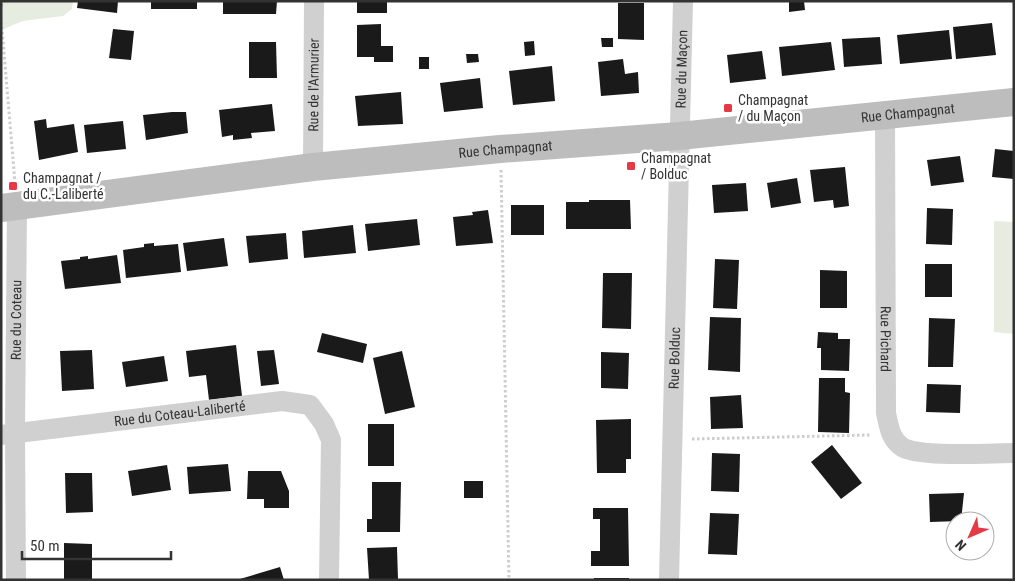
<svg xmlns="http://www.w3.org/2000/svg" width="1015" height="581" font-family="'Roboto Condensed',sans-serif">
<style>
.green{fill:#e6ecdf}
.building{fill:#1a1a1a}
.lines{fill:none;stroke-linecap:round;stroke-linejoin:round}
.path{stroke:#cdcdcd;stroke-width:3;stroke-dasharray:2.5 2.5;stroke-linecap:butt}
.street{stroke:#d0d0d0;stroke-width:20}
.secondary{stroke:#bdbdbd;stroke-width:28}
.poi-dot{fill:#e63946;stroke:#fff;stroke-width:2}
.labels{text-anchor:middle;stroke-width:5;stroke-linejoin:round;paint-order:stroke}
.street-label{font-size:14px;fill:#333;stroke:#fff}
.poi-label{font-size:14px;fill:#333;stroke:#fff;text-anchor:start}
</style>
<rect width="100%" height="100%" fill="#fff"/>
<g class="green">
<path d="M1 1H73L72 9 63 16 23 21 1 30Z"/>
<path d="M994 221 1014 222V334L994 332Z"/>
</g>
<g class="building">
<path d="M78 1H118L117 13 77 8Z"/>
<rect x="151" y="1" width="46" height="8"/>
<path d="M223 1H277L276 14H223Z"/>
<rect x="357" y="1" width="30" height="12"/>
<path d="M789 1H804L805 10 789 12Z"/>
<path d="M618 3H644V40L618 39Z"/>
<path d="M992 23 996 55 956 59 953 27Z"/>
<path d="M381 24V46H393V62H374V57H357V25Z"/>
<path d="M113 29 134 31 131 60 109 58Z"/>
<path d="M949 30 952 59 900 64 897 35Z"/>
<path d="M880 37 882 64 844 67 842 39Z"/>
<path d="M601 38H613V47H602Z"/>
<path d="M534 41 535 55 525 56 524 42Z"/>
<path d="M249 42H276L277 78H249Z"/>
<path d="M831 42 835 70 782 76 779 47Z"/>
<path d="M762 51 766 79 730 83 727 55Z"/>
<path d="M466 54H478L479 62 467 63Z"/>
<rect x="419" y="57" width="10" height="12"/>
<path d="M623 59 625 74 638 72 639 93 601 96 598 62Z"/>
<path d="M552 66 555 101 513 105 509 71Z"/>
<path d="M480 78 483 108 444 112 440 83Z"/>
<path d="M401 92 403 124 358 126 355 96Z"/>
<path d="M272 104 275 131 251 133 252 138 233 140V135L222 137 219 110Z"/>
<path d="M172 112H186L188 133 146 140 143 115Z"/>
<path d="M46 119 47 128 74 124 78 152 39 160 34 121Z"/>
<path d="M123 121 126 149 87 153 84 125Z"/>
<path d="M995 149 1014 151V179L992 177Z"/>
<path d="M960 156 964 182 931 186 927 160Z"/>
<path d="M845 167 849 206 834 208 833 200 814 202 810 170Z"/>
<path d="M797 178 801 203 771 208 767 183Z"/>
<path d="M746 183 748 211 714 213 712 185Z"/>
<path d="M589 200H630L631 229H566V202H589Z"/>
<rect x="511" y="205" width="33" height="30"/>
<path d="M927 208 953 209 952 245 926 244Z"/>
<path d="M488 210 493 243 456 246 453 217 473 215 472 212Z"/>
<path d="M417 219 420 245 368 251 365 224Z"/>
<path d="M353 225 356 253 304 258 302 231Z"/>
<path d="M286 233 288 259 249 263 246 236Z"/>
<path d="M224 238 228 266 187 271 183 243Z"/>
<path d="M154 243V246L178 244 181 272 126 278 123 250 144 247V244Z"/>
<path d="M117 255 121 283 65 289 61 261 80 259V257L88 256V259Z"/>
<path d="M715 259 739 260 737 309 713 308Z"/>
<rect x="925" y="264" width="27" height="33"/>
<path d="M820 270 847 271V308H820Z"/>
<path d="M603 273H632L631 329 602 328Z"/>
<path d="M710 317 741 318 740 372 708 370Z"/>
<path d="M929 318 955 319 953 367H928Z"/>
<path d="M818 332 838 333V339H850L849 371 821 370V348H817Z"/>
<path d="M322 333 367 344 363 363 317 352Z"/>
<path d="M236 345 242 396 209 400 206 375 189 377 186 351Z"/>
<path d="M92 350 94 389 62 391 60 351Z"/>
<path d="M274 350 279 384 261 386 257 351Z"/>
<path d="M402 351 415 407 385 414 373 358Z"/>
<path d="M601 352 629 353 628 389 601 388Z"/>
<path d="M164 356 168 381 126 387 122 362Z"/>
<path d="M819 378H845V392L850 393 849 433 818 432Z"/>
<path d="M927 384 961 385 960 413 926 412Z"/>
<path d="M741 395 743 428 711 429 710 397Z"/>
<path d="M631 419V459H626V473H597L596 420Z"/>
<rect x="368" y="424" width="26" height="42"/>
<path d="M832 445 862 483 841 499 811 462Z"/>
<path d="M712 453 740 454 739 492 711 491Z"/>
<path d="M228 464 231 491 189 494 187 467Z"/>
<path d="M167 465 171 490 132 496 128 471Z"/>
<path d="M248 471H281L289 491V508H264V499H247Z"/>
<path d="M65 473H92L93 512 66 513Z"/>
<rect x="464" y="481" width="19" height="17"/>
<path d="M372 482H401L400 532H367V519H372Z"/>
<path d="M964 493 961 521 930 522 929 494Z"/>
<path d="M593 508H628L629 566H591V551H600V519H593Z"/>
<path d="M710 513 739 514 737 555 708 554Z"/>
<path d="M64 543 92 544V580H64Z"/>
<path d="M397 547 398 580H369L367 548Z"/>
<path d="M280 567 284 580H240V579Z"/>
<rect x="594" y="578" width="35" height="2"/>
</g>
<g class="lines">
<g class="path">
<path d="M1 6 5 1"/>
<path d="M1 17 15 183"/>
<path d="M501 170 509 580"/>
<path d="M692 439 870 435"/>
</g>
<g class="street">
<path id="s1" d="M885 114 886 413C889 426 890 439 902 447 920 458 990 453 1014 453"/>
<path id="s2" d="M313 167 314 1"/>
<path id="s3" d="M1 435 282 401 310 405 324 424 331 440 329 580"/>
<path id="s4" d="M16 580 15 434 17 206"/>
<path id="s5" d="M669 580 683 1"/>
</g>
<path class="secondary" id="s6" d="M1 208 313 167 500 149 679 136 1014 102"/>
</g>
<g class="poi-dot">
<rect x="723" y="103" width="10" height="10" rx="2.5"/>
<rect x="626" y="161" width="10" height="10" rx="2.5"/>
<rect x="8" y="181" width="10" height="10" rx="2.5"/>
</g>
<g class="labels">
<g class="street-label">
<text dy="5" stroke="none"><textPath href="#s5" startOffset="511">Rue du Maçon</textPath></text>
<text dy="5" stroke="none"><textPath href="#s2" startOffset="82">Rue de l'Armurier</textPath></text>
<text dy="5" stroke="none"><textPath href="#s6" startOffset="912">Rue Champagnat</textPath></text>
<text dy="5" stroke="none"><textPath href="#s6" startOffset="508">Rue Champagnat</textPath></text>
<text dy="5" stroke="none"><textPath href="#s4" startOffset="260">Rue du Coteau</textPath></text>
<text dy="5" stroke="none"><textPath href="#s1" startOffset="225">Rue Pichard</textPath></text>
<text dy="5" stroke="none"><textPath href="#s5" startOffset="222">Rue Bolduc</textPath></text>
<text dy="5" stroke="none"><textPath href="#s3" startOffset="180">Rue du Coteau-Laliberté</textPath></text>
</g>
<g class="poi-label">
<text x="738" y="105">Champagnat<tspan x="738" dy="16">/ du Maçon</tspan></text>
<text x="641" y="163">Champagnat<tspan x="641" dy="16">/ Bolduc</tspan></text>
<text x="23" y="183">Champagnat /<tspan x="23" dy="16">du C.-Laliberté</tspan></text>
</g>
</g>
<rect width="1015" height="581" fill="none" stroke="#333333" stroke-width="5"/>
<g transform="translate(970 536) rotate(225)"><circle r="24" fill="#ffffff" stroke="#adadad"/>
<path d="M0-4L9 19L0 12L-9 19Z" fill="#e63946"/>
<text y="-8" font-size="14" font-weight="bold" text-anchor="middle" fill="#333333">N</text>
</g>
<path d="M22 551v8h149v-8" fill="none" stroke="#333333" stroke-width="2.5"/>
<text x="30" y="551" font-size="15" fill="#333333" stroke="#ffffff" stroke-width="4" paint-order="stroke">50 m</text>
</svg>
